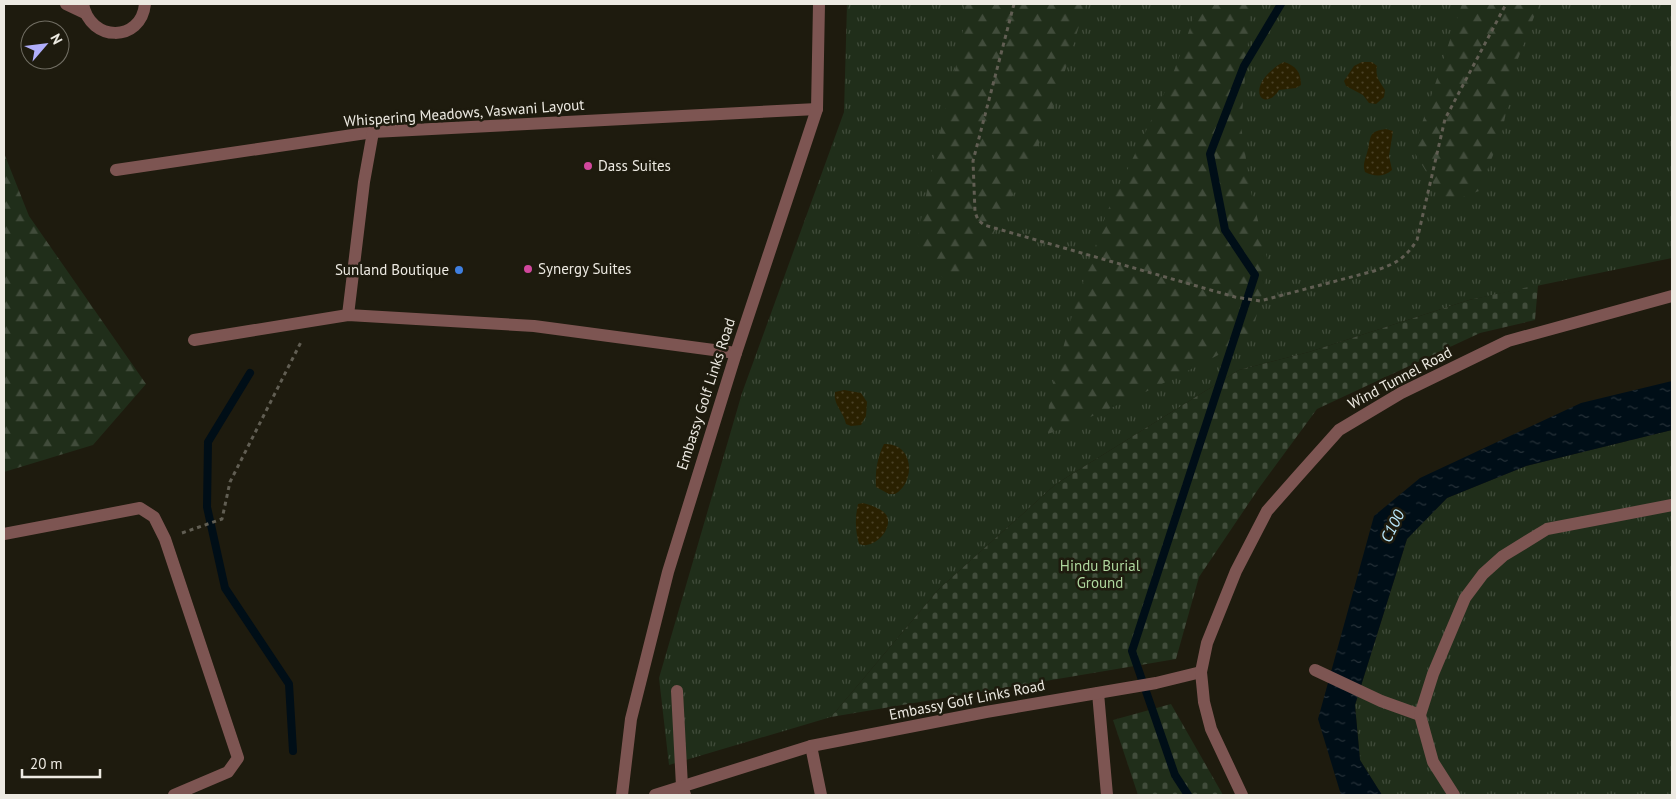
<svg xmlns="http://www.w3.org/2000/svg" width="1676" height="799" font-family="'PT Sans',sans-serif">
<style>
.grass{fill:url(#grass-tufts)}
.forest{fill:url(#forest-firs)}
.sand{fill:url(#sand-dots)}
.cemetery{fill:url(#cemetery-stones)}
.water{fill:url(#water-ripples)}
.lines{fill:none;stroke-linecap:round;stroke-linejoin:round}
.stream{stroke:#000e17;stroke-width:8}
.path{stroke:#615e53;stroke-width:3;stroke-dasharray:4 4;stroke-linecap:butt}
.minor{stroke:#7d5552;stroke-width:12}
.hotel-dot{fill:#d1479c;stroke:#1e1b0e;stroke-width:2}
.shop-dot{fill:#3f7fe0;stroke:#1e1b0e;stroke-width:2}
.labels{text-anchor:middle;stroke-width:5;stroke-linejoin:round;paint-order:stroke}
.street-label{font-size:15px;fill:#edeae2;stroke:#1e1b0e}
.poi-label{font-size:15px;fill:#edeae2;stroke:#1e1b0e;text-anchor:start}
.park-label{font-size:15px;fill:#afd79e;stroke:#1e1b0e}
.water-label{font-size:16px;font-style:italic;fill:#bbe8fc;stroke:#1e1b0e}
</style>
<defs>
<pattern id="grass-tufts" width="24" height="20" patternUnits="userSpaceOnUse" patternTransform="scale(1.25)"><rect width="24" height="20" fill="#202e1a"/><path d="M3 7l-1-3M5 7V3M7 7l1-3M15 17l-1-3M17 17v-4M19 17l1-3" fill="none" stroke="#414c3b"/></pattern>
<pattern id="forest-firs" width="22" height="20" patternUnits="userSpaceOnUse" patternTransform="scale(1.25)"><rect width="22" height="20" fill="#202e1a"/><path d="M5 1l3.5 6h-7zM16 11l3.5 6h-7z" fill="#414c3b"/></pattern>
<pattern id="sand-dots" width="8" height="8" patternUnits="userSpaceOnUse" patternTransform="scale(1.25)"><rect width="8" height="8" fill="#2a2101"/><path d="M2 2h.1M6 6h.1" fill="none" stroke="#494126" stroke-width="1.8" stroke-linecap="round"/></pattern>
<pattern id="cemetery-stones" width="16" height="16" patternUnits="userSpaceOnUse" patternTransform="scale(1.25)"><rect width="16" height="16" fill="#202e1a"/><path d="M2 7V4a2 2 0 0 1 4 0v3zM10 15v-3a2 2 0 0 1 4 0v3z" fill="#414c3b"/></pattern>
<pattern id="water-ripples" width="26" height="14" patternUnits="userSpaceOnUse" patternTransform="scale(1.25)"><rect width="26" height="14" fill="#000e17"/><path d="M2 4q2-2 4 0t4 0M15 11q2-2 4 0t4 0" fill="none" stroke="#263138"/></pattern>
</defs>
<rect width="100%" height="100%" fill="#1e1b0e"/>
<g class="grass">
<path d="M847 4H1672V258L1469 300 1309 352 1239 370 1056 484 939 589 831 717 669 765 659 678 742 393 844 112Z"/>
<path d="M1672 430V795H1382L1360 760 1355 705 1407 539 1447 498 1526 466Z"/>
</g>
<g class="forest">
<path d="M965 4H1086L1047 128 977 266 943 278 916 244 934 157 962 41Z"/>
<path d="M1199 4H1251L1241 126 1251 192 1269 266 1251 338C1184 373 1118 408 1048 434L1049 399 1073 312 1107 212 1171 79Z"/>
<path d="M1462 4H1539L1516 64 1502 132 1479 191 1445 203 1413 150Z"/>
<path d="M4 153 29 216 146 384 93 445 4 472Z"/>
</g>
<g class="sand">
<path d="M1284 62C1296 66 1301 72 1301 85L1296 88 1279 90C1265 112 1247 92 1271 71 1275 67 1279 64 1284 62Z"/>
<path d="M1362 62H1372L1377 66C1375 76 1379 81 1385 90L1384 97 1376 104 1369 103 1363 95 1346 86 1344 81 1354 66Z"/>
<path d="M1386 129 1393 131 1389 156 1392 170C1384 177 1374 177 1365 172 1362 163 1366 159 1368 149 1371 136 1369 131 1386 129Z"/>
<path d="M844 390 861 393 867 402 866 416 861 425 851 426 846 424C844 412 833 405 835 392Z"/>
<path d="M884 444C913 442 917 481 895 494H889L876 487C875 472 877 458 884 444Z"/>
<path d="M863 503C871 505 883 509 887 516 893 531 872 550 859 544 855 530 855 517 858 504Z"/>
</g>
<g class="cemetery">
<path d="M1538 285 1535 320 1480 333 1317 409 1259 488 1199 577 1176 659 831 717 939 589 1056 484 1239 370 1309 352 1469 300Z"/>
<path d="M1171 704 1223 795H1138L1113 720Z"/>
</g>
<path class="water" d="M1672 381V430L1526 466 1447 498 1407 539 1355 705 1360 760 1382 795H1341L1318 719 1374 516 1420 478 1581 403Z"/>
<g class="lines">
<g class="stream">
<path d="M250 373 208 442 207 507 225 588 289 684 293 751"/>
<path d="M1188 795 1175 775 1132 651 1255 275 1225 230 1210 154 1244 66 1281 4"/>
</g>
<g class="path">
<path d="M1014 4 973 161 975 212 978 220 984 225 1235 297 1260 301 1374 271C1395 264 1405 259 1417 240L1445 119 1506 4"/>
<path d="M182 533 222 519 230 482 301 342"/>
</g>
<g class="minor">
<path d="M66 4 85 13"/>
<path d="M83 4C90 42 141 43 145 4"/>
<path d="M116 170 373 132 817 109"/>
<path d="M348 315 364 182 373 132"/>
<path d="M194 340 348 315 534 326 736 353"/>
<path d="M4 534 140 508 154 517 165 539 238 758 228 772 174 795"/>
<path d="M1315 670 1381 701 1420 715"/>
<path d="M677 691 682 786 685 795"/>
<path d="M1098 693 1107 795"/>
<path d="M811 746 821 795"/>
<path d="M622 795 631 719 668 572 736 353 817 109 819 4"/>
<path d="M655 795 811 746 986 712 1156 683 1201 672"/>
<path d="M1242 795 1211 729 1204 702 1201 672 1207 643 1236 571 1267 511 1297 477 1339 430 1401 393 1508 341 1672 296"/>
<path d="M1454 795 1433 762 1420 715 1433 674 1465 598 1483 574 1503 556 1547 529 1672 505"/>
</g>
</g>
<g class="hotel-dot">
<circle cx="588" cy="166" r="5"/>
<circle cx="528" cy="269" r="5"/>
</g>
<circle class="shop-dot" cx="459" cy="270" r="5"/>
<g class="labels">
<g class="street-label">
<text transform="translate(464 113) rotate(-4)" y="5">Whispering Meadows, Vaswani Layout</text>
<text transform="translate(1400 378) rotate(-28)" y="5">Wind Tunnel Road</text>
<text transform="translate(706 394) rotate(-72)" y="5">Embassy Golf Links Road</text>
<text transform="translate(967 700) rotate(-11)" y="5">Embassy Golf Links Road</text>
</g>
<g class="poi-label">
<text x="598" y="171">Dass Suites</text>
<text x="538" y="274">Synergy Suites</text>
<text x="449" y="275" text-anchor="end">Sunland Boutique</text>
</g>
<g class="park-label">
<text x="1100" y="571">Hindu Burial<tspan x="1100" dy="17">Ground</tspan></text>
</g>
<g class="water-label">
<text transform="translate(1392 526) rotate(-64)" y="6">C100</text>
</g>
</g>
<rect width="1676" height="799" fill="none" stroke="#edeae2" stroke-width="10"/>
<g transform="translate(45 45) rotate(62)"><circle r="24" fill="#1e1b0e" stroke="#716e63"/>
<path d="M0-4L9 19L0 12L-9 19Z" fill="#b0aefa"/>
<text y="-8" font-size="14" font-weight="bold" text-anchor="middle" fill="#edeae2">N</text>
</g>
<path d="M22 769v8h78v-8" fill="none" stroke="#edeae2" stroke-width="2.5"/>
<text x="30" y="769" font-size="15" fill="#edeae2" stroke="#1e1b0e" stroke-width="4" paint-order="stroke">20 m</text>
</svg>
